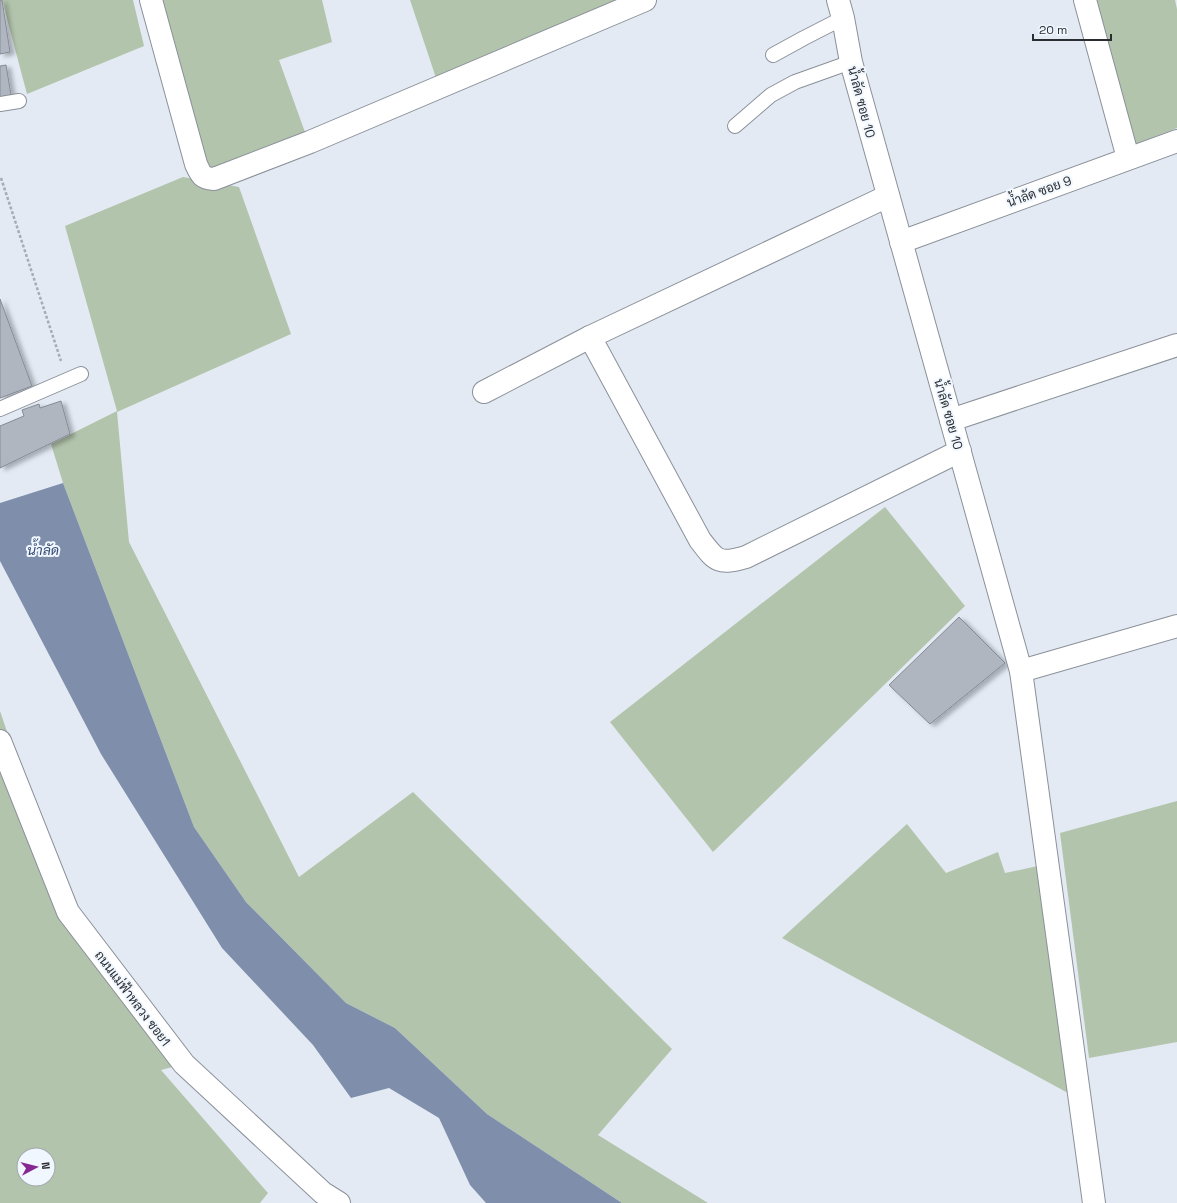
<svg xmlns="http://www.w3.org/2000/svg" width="1177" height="1203" font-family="'Space Grotesk',Sarabun,sans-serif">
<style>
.green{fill:#b2c4ac;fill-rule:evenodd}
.water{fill:#7f8fab}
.building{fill:#b0b6c0;stroke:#858b94;filter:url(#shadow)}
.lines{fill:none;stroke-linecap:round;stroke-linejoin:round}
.service-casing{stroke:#8b919a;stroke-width:16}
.minor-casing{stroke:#8b919a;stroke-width:24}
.path{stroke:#a6acb4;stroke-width:2.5;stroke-dasharray:3 2;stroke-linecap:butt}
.service{stroke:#fff;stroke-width:14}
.minor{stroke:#fff;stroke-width:22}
.labels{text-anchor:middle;stroke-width:4;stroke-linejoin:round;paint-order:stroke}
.street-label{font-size:13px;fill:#2b2e31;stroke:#f1f7ff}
.water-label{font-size:14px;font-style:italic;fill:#354b75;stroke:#f1f7ff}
</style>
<defs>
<filter id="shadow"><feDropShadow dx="4.5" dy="2.5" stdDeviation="2" flood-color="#0004"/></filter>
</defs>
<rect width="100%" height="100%" fill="#e3eaf4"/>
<g class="green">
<path d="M2 0H133L144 46 27 94Z"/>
<path d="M159 0H322L332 42 279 60 306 135 212 172 197 151Z"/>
<path d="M410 0H618L436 78Z"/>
<path d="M1085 0H1175L1177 9V128L1125 148Z"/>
<path d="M183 177 239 187 291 334 117 412 129 542 299 877 413 792 672 1049 598 1135 708 1203H622L487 1114 395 1028 346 1003 246 902 194 827 63 483 51 444 117 411 65 226Z"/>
<path d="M885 507 965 606 713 852 610 722Z"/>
<path d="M0 711 68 912 184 1064 161 1070 268 1193 260 1203H0ZM24 1155H48V1179H24Z"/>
<path d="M1177 801V1042L1089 1058 1060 833Z"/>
<path d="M907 824 946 873 998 852 1005 873 1047 864 1079 1099 782 938Z"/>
</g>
<path class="water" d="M63 483 194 827 246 902 346 1003 395 1028 487 1114 622 1203H486L470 1185 439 1118 389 1088 351 1098 313 1045 222 948 101 754 0 561V503Z"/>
<g class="building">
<path d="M0 0H2L10 52 0 54Z"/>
<path d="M6 65 11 95 0 97V66Z"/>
<path d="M0 299 32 386 0 398Z"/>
<path d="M61 401 70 434 0 468V426L24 416 22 410 39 404 40 408Z"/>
<path d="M959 617 1005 663 930 724 889 685Z"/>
</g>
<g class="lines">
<g class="service-casing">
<g id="service">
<path d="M773 55 804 38 843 18"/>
<path d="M0 104 19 101"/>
<path d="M735 126 771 95 795 82 851 62"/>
<path d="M0 409 81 374"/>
</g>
</g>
<g class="minor-casing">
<g id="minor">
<path d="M151 0 196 164C201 175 202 178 214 179L310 142 645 0"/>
<path d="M838 0 843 18 851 62 1021 671 1177 626"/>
<path d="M1085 0 1128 158"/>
<path d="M888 196 590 337 700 540C716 561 718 565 746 557L960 451"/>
<path d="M901 242 1177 141"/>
<path d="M484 392 590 337"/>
<path d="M951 420 1177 345"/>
<path d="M1021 671 1094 1203"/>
<path d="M0 741 68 912 184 1064 323 1193 339 1203"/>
</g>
</g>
<path class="path" d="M1 178 61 361"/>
<use href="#service" class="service"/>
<use href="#minor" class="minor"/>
</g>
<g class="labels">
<g class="street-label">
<text transform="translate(862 102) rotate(75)" y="5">น้ำลัด ซอย 10</text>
<text transform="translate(1039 191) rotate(-20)" y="5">น้ำลัด ซอย 9</text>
<text transform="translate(949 414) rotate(74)" y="5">น้ำลัด ซอย 10</text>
<text transform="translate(133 998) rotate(53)" y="5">ถนนแม่ฟ้าหลวง ซอย1</text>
</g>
<g class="water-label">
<text x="43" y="555">น้ำลัด</text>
</g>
</g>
<g transform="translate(36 1167) rotate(83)"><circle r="19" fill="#f1f7ff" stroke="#a2a7ad"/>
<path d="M0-3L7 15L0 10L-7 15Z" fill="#872791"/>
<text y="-6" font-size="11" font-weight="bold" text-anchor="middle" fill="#2b2e31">N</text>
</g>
<path d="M1033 34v6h78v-6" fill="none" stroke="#2b2e31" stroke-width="2"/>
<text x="1039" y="34" font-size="12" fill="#2b2e31" stroke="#f1f7ff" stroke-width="3" paint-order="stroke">20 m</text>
</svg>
